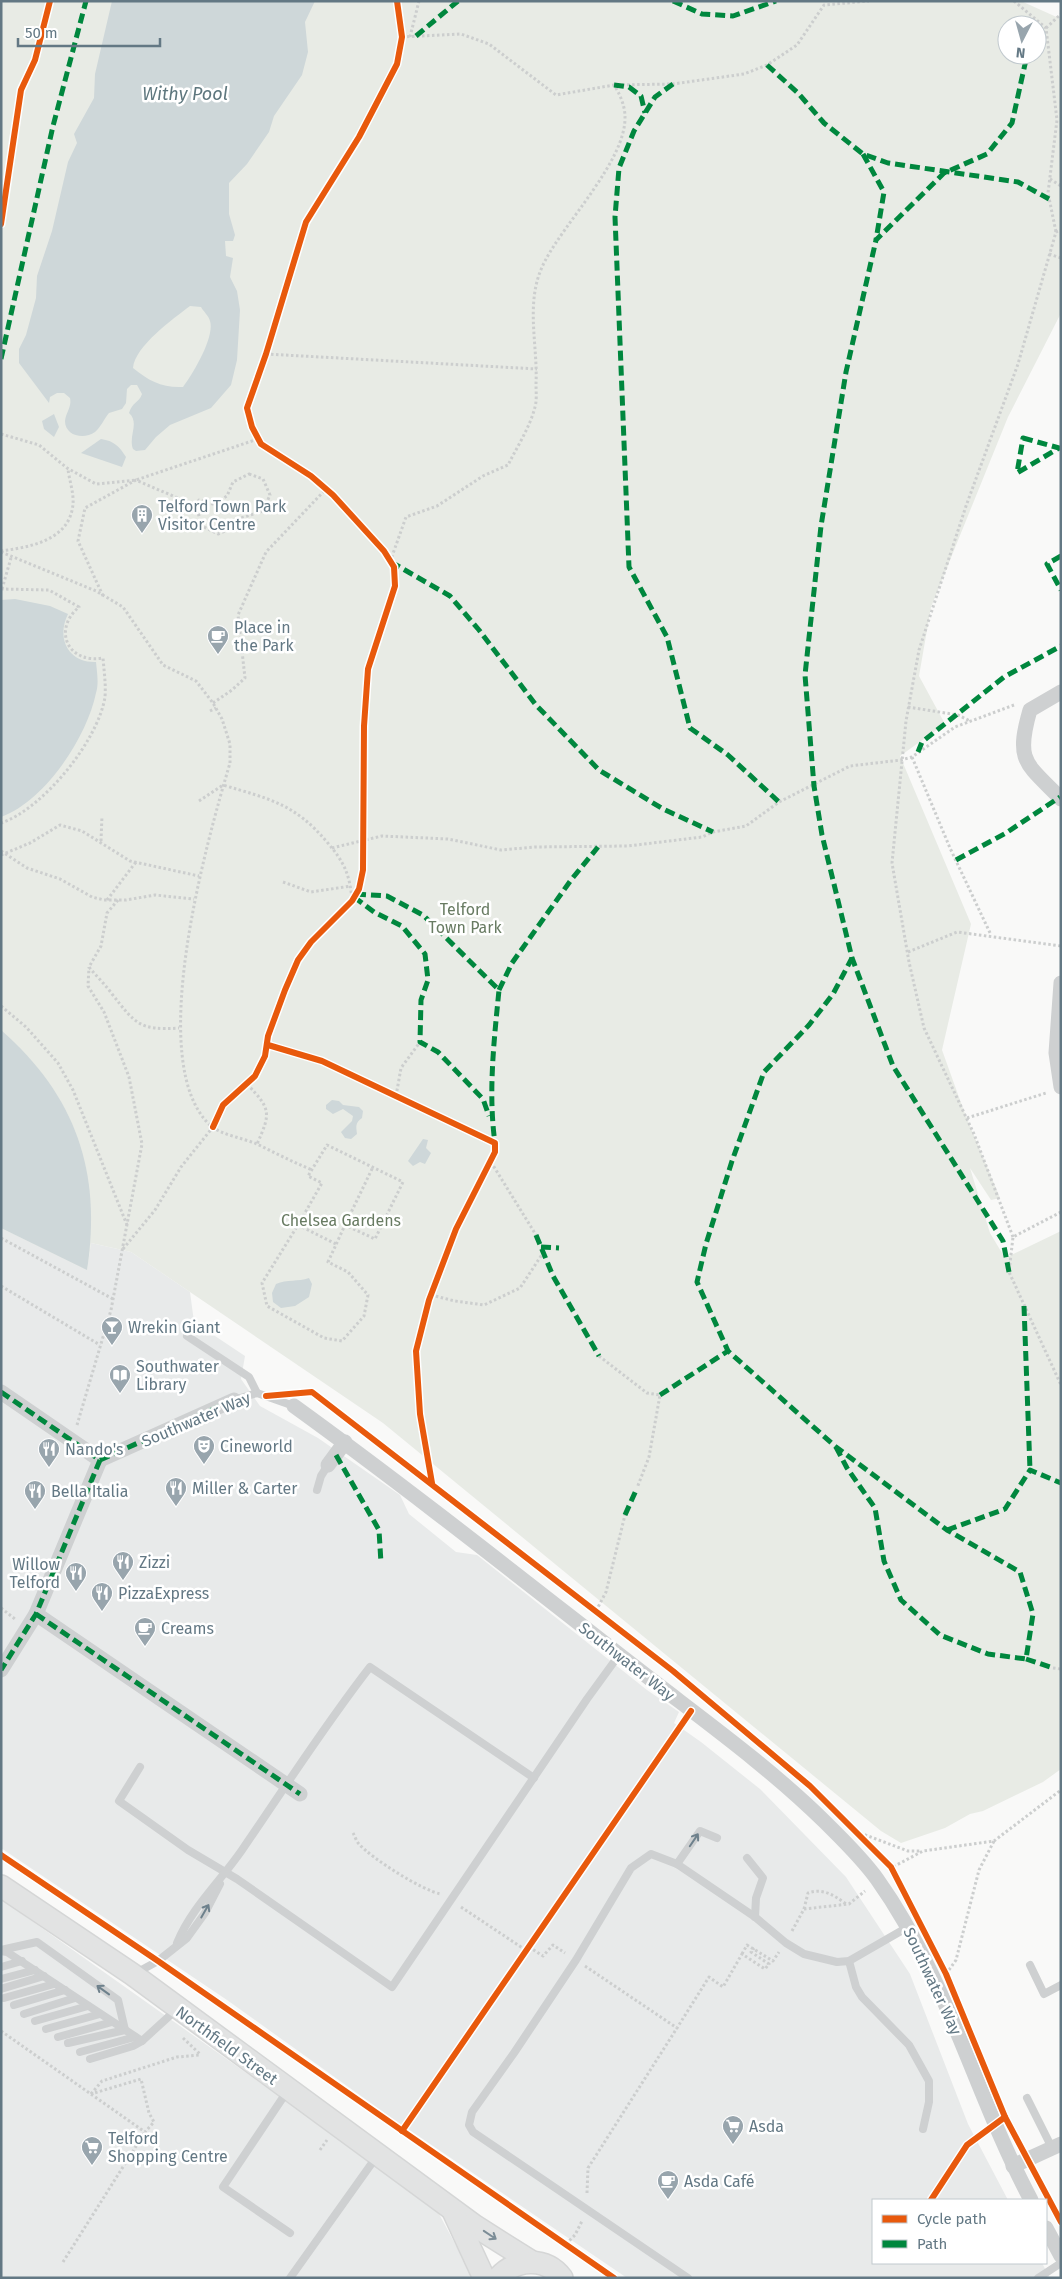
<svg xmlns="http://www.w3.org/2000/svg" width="1062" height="2279" font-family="'Fira Sans',sans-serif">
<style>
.built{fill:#e8eaea}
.green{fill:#e8ebe5;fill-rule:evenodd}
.water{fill:#ced7d9;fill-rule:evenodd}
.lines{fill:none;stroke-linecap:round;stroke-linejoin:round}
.secondary-casing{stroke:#d5d6d6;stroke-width:24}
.path{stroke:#cccece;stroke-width:3;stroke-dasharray:2.5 2.5;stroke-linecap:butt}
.lane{stroke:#ced0d1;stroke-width:8}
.street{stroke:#ced0d1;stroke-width:15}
.secondary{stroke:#e2e3e3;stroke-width:21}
.quiet{stroke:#00873e;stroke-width:5;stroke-dasharray:10 5;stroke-linecap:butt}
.cycleway-casing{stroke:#fff;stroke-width:9}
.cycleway{stroke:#e8590c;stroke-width:6}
.oneway{stroke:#6e818c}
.oneway2{stroke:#7c8d97}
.labels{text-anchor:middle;stroke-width:5;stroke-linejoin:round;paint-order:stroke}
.poi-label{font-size:16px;fill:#637884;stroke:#fff;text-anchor:start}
.park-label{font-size:16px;fill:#687b62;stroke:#fff}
.street-label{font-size:16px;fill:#637884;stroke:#fff}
.water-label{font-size:18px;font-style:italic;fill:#5e777e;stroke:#fff}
</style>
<rect width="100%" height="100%" fill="#f9f9f8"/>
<g class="built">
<path d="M1 1228 87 1269 91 1243 131 1252 190 1292 194 1322 245 1356 241 1379 260 1406 318 1438 400 1495 409 1514 456 1552 477 1555 647 1690 679 1712 674 1723 701 1742 760 1789 846 1877 910 1974 968 2124 1008 2200H873V2263H1042L1050 2278H627L389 2116 227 2000 1 1848Z"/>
<path d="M1 1899 345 2143 397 2176 438 2212 467 2266 471 2278H1Z"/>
</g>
<path class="green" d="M1 1H1021L1061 19V313L1008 417 931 607 919 676 945 724 900 756 971 924 942 1050 965 1114 1000 1198 991 1200 970 1168 990 1233 1005 1258 1061 1231V1769L1043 1782 983 1811 970 1814 945 1828 901 1843 881 1831 383 1423 131 1252 91 1243 87 1270 1 1228ZM1007 25H1037V55H1007Z"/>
<g class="water">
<path d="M112 1H315L305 22 308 52 302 75 274 116 269 132 247 164 229 183V214L235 235 233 241H225L226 256 233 258 230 277 237 291 240 310 237 360 231 385 211 408 170 425 156 437 145 450 136 451 133 449C128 436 140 423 129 413 132 402 139 403 142 394L137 385H131L127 389 126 403 122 409 109 413C104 419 101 427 95 432 84 440 65 436 65 421 66 412 72 407 70 398L64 393H57L50 397 49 403 19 363V349L26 335 36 298 37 276 52 231 68 162 77 143 74 134 94 98 95 74ZM190 306 201 307C203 311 209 316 210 321 215 337 193 374 183 387 162 388 149 381 133 368 135 346 173 319 190 306Z"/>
<path d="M54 414 59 427 54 437 44 429 42 421Z"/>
<path d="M101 439C114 441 119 446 126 457L122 467 81 453Z"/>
<path d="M15 599 50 606 68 614C56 638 68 663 96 662 97 673 99 683 96 693 87 737 45 801 1 817V600Z"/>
<path d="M1 1030C76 1096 102 1172 87 1270L1 1228Z"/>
<path d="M332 1100 339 1101 343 1105 359 1107 363 1111 362 1118C355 1123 356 1126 357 1134L351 1139 345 1138 341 1132 352 1121 353 1116 343 1109 333 1114 326 1109V1105Z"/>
<path d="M423 1139 428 1140 426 1148 431 1153 425 1164 420 1162 413 1166 408 1161Z"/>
<path d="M309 1278 312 1284 309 1297 295 1306 281 1308 273 1302 272 1293 276 1284C287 1279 298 1282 309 1278Z"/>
</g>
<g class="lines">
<g class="secondary-casing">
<g id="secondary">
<path d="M1 1886 132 1974 475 2226 532 2262"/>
<path d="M453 2211 484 2278"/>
<path d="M498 2278C515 2259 545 2256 562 2278"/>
</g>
</g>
<g class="path">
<path d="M1014 1 1046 28 1057 120 1048 193 1056 232"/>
<path d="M1046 28 1061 14"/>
<path d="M402 37 461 34 489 44 556 95 614 85 673 84 744 74 767 65 797 45 824 5 869 1"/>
<path d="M410 37 419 1"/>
<path d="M1050 179 1061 186"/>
<path d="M1049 254 1061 258"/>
<path d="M266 354 537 369"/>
<path d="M1 434 39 445 67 468 96 484 136 480 258 439"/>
<path d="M249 474 263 479 270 495 263 511 238 519 230 529 218 534 202 526 196 506 199 500 213 504 227 496 233 482Z"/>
<path d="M1 551C31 547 70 540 73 504 74 493 69 479 68 469"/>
<path d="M1 552 96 591 123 607 163 665 196 681 213 703 222 719 230 744V763C207 841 143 1065 211 1126 222 1135 243 1138 257 1144 275 1153 293 1162 312 1170"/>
<path d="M390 562 406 517 437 506 483 476 508 465C517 447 530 427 535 407 537 400 536 391 536 384 538 343 524 300 545 261 565 222 626 160 625 117 625 106 620 94 614 85"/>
<path d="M1 589 49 590 79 607C52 630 68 664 103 658 104 671 106 684 105 697 98 741 43 809 1 823"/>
<path d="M2 589 11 558"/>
<path d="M103 596 78 541 85 508 136 480 196 506"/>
<path d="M213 703 232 690 245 678 238 615 266 552 326 489"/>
<path d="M908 707 958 715 970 721"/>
<path d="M210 711 216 708"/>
<path d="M912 757 950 848 991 935"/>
<path d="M199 801 223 785C269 799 294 803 327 842 344 862 350 874 352 901"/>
<path d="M101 841 102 816"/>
<path d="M332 848 382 836 448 839 501 850 535 847 628 846 702 837 713 832 746 826 779 802 850 766 901 760 912 757 955 727 1014 705"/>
<path d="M1 851 27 868 60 879 92 897 104 900H126L155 895 194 899"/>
<path d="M1 855 30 843 60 825 82 831 130 861 199 876"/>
<path d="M283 882 311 892 351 886"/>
<path d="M107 900 136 862"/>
<path d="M118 900 107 913 101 946 89 967C96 976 105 984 112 994 135 1023 139 1031 179 1028"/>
<path d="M908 952 957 932 1061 946"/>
<path d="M1 1006 26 1027 58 1063 73 1090 127 1225"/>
<path d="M247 1084C271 1109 271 1113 257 1144"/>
<path d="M396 1096 401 1068 420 1042"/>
<path d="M967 1118 1046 1093"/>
<path d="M491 1162 536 1235"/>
<path d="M1061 1212 1013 1237 1009 1272 1061 1385"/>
<path d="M298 1225 322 1183 308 1176 327 1145 403 1182 375 1239 345 1225 328 1262 348 1272 368 1295 364 1316 342 1341 324 1338 267 1306 262 1283 298 1225 336 1244"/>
<path d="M345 1225 373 1167"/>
<path d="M1013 1237 974 1134 924 1028 909 962 892 863 906 721 919 650 966 506 1018 364 1056 232 1061 230"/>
<path d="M1 1238 113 1299"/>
<path d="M123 1249 155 1210 181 1167 213 1127"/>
<path d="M1 1286 100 1345"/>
<path d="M431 1295 455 1301 484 1305 520 1288 543 1253"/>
<path d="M599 1356 647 1393 660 1395 649 1457 637 1488"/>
<path d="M77 1425 111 1310 142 1144 129 1077 104 1012 88 986 89 967"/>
<path d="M1 1608 15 1619"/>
<path d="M596 1611 606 1592 625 1515"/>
<path d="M1053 1668 1061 1669"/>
<path d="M353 1833C355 1836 356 1841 359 1844 371 1858 423 1891 441 1894"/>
<path d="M860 1833 908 1851H921"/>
<path d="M889 1869 923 1851 994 1841 1061 1790"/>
<path d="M461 1907 527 1951"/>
<path d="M804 1909 808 1893C823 1888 834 1895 846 1904"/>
<path d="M792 1931 804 1909 849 1904 865 1891"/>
<path d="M529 1947 543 1956 553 1945 565 1953"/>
<path d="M742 1954 747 1945 773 1961 779 1952"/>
<path d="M585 1966 677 2028 709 1977 723 1987 742 1954 765 1969 769 1964 751 1952 754 1948"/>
<path d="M949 1970 956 1960 979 1870 994 1841"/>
<path d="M1 2031 145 2132 154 2122 149 2113 141 2079 91 2094"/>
<path d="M183 2038 201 2055"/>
<path d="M91 2094 102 2081 177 2057 200 2055"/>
<path d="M320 2150 327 2140"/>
<path d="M587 2193 588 2168 677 2028"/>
<path d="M566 2244 575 2235 582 2221"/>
<path d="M63 2262 145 2132"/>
</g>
<g class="lane">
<path d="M187 1336 249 1377 257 1393"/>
<path d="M234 1400 257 1393 294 1406"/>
<path d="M317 1490 321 1476 328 1465"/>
<path d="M140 1767 119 1801 188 1850 237 1879 392 1987 587 1699 619 1655"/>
<path d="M747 1858 763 1878 756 1898 755 1917"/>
<path d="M677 1864 700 1831 717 1838"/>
<path d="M177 1943C192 1907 220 1882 242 1850 284 1789 324 1726 370 1667L534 1778"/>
<path d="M1 1950 37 1942 118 2000 125 2030 68 2043"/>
<path d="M1 1951 7 1952 142 2041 177 2009"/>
<path d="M849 1961 856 1987 862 1997 909 2045 929 2081V2102L923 2129"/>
<path d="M1030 1965 1044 1994 1061 1985"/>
<path d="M1 1967 22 1961"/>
<path d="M136 1973 158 1961 187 1938 205 1913 220 1884"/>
<path d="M1 1979 35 1970"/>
<path d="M1 1989 44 1976"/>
<path d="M4 1998 54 1984"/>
<path d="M14 2005 65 1990"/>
<path d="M24 2014 75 1998"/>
<path d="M35 2021 88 2006"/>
<path d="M46 2029 100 2014"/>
<path d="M58 2037 112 2022"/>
<path d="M80 2052 135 2037"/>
<path d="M90 2059 133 2046 142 2041"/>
<path d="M288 2090 223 2187 290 2233"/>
<path d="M1027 2098 1052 2148"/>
<path d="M290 2278 377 2156"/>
<path d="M688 2278 473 2132 469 2125 472 2112 514 2053 576 1960 631 1868 651 1854 677 1864 755 1917 786 1943 804 1954 837 1962 849 1961 908 1927"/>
<path d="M1038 2278 1061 2263"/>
</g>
<g class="street">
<path d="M1061 692 1030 710C1015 762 1026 763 1061 799"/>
<path d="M1061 983 1056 1053 1061 1087"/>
<path d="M1 1392 100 1460 36 1614 1 1670"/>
<path d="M294 1406C410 1490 522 1579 635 1667 699 1717 766 1764 825 1822 843 1840 862 1858 877 1879 947 1977 975 2095 1031 2200"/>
<path d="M100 1460 234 1400"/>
<path d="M328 1465 345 1442"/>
<path d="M36 1614 300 1794"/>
<path d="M1013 2166 1061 2144"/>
<path d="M1046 2228 1061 2256"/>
</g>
<use href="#secondary" class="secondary"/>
<g class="quiet">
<path d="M673 1 702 14 733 16 776 1"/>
<path d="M416 36 458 1"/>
<path d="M1037 45 1047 35"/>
<path d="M767 65 798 93 824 123 863 154 888 163 1018 182 1049 199"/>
<path d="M673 84 655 97 634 131 619 168 615 217 629 567 667 637 690 728 728 755 779 802"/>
<path d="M614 85 629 87 641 96 645 113"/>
<path d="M863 154 884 192 876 240"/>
<path d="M1 359 53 126 86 1"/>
<path d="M1023 438 1059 448 1017 473Z"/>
<path d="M1061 556 1047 564 1061 590"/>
<path d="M391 562 450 596 479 630 536 705 599 770 663 809 713 832"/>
<path d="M918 752 922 742 1004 677 1061 646"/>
<path d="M956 860 1006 833 1060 797"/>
<path d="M356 894 387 896 423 915 499 990C494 1041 488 1093 495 1143"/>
<path d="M354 897 374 912 402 926 425 954 428 980 421 1000 420 1042 438 1052 483 1099 489 1116"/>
<path d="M499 990 512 963 571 880 598 847"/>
<path d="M536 1235 553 1276 599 1356"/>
<path d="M541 1247 559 1248"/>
<path d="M1009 1272 1003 1241 893 1066 852 958 822 835 814 786 805 675 821 526 846 372 876 240 944 173 987 154 1012 123 1027 55"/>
<path d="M1024 1306 1030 1470"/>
<path d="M1 1392 100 1460 36 1614 1 1670"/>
<path d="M660 1395 728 1351"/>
<path d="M836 1447 847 1468 875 1508 884 1561 901 1600 940 1635 988 1654 1026 1659 1033 1614 1020 1572 947 1530 836 1447 728 1351 697 1282 706 1244 732 1161 764 1072 809 1025 833 994 852 958"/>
<path d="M336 1455 379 1530 381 1563"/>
<path d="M100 1460 234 1400"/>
<path d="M625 1515 637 1488"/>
<path d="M947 1530 1005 1509 1030 1470 1061 1483"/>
<path d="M36 1614 300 1794"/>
<path d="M1026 1659 1053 1668"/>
</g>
<g class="cycleway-casing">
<g id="cycleway">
<path d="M1 224 21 90 35 60 50 1"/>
<path d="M268 1045 322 1061 495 1143V1152L456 1229 429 1300 416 1351 420 1414 432 1483"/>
<path d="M213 1127 223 1105 255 1076 265 1056 268 1036 285 990 298 960 311 942 352 901 359 889 363 870 364 726 368 669 395 586 394 567 384 551 333 495 311 476 261 444 252 427 247 408 266 354 306 222 359 137 397 64 402 37 397 1"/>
<path d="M266 1396 312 1392 673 1671 810 1786 891 1867 946 1974 1005 2117 1061 2222"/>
<path d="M1 1855 158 1961 614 2278"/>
<path d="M402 2131 691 1711"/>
<path d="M931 2200 967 2145 1005 2117"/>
</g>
</g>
<use href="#cycleway" class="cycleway"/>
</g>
<defs><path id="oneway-shaft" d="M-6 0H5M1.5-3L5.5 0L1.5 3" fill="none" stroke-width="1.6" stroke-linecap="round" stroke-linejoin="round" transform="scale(1.25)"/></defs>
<g class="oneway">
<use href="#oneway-shaft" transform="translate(694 1840) rotate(-56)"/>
<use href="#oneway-shaft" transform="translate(205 1911) rotate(-60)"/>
<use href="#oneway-shaft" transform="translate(103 1990) rotate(-144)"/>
</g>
<use class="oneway2" href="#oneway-shaft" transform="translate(490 2235) rotate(34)"/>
<defs>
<g id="building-pin" transform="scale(1.125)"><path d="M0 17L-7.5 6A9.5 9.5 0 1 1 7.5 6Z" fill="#98a5ad" stroke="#fff"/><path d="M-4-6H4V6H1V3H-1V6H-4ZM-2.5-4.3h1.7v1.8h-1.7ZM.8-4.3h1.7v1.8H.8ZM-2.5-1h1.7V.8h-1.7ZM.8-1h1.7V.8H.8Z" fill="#fff"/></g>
<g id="cafe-pin" transform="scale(1.125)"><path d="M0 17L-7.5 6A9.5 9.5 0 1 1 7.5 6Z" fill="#98a5ad" stroke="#fff"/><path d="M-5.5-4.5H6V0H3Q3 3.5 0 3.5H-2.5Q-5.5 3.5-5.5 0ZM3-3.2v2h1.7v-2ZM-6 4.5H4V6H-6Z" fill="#fff"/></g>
<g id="bar-pin" transform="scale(1.125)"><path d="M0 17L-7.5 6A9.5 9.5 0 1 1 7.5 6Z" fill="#98a5ad" stroke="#fff"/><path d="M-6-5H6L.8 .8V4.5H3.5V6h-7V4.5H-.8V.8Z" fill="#fff"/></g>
<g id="library-pin" transform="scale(1.125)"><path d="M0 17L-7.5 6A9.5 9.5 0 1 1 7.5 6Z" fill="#98a5ad" stroke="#fff"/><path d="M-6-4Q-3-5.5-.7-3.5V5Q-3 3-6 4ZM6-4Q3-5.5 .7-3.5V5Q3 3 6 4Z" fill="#fff"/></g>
<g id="theatre-pin" transform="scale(1.125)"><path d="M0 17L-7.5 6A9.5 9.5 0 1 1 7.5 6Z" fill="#98a5ad" stroke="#fff"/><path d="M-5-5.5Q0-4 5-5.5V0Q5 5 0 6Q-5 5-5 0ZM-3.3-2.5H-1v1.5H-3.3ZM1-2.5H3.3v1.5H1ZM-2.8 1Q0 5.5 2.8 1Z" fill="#fff"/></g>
<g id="restaurant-pin" transform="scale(1.125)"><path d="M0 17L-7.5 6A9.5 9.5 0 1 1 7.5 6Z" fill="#98a5ad" stroke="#fff"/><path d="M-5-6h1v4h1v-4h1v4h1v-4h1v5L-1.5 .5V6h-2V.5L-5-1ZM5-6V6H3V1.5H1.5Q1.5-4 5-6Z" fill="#fff"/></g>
<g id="supermarket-pin" transform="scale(1.125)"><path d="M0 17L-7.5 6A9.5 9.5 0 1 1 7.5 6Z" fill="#98a5ad" stroke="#fff"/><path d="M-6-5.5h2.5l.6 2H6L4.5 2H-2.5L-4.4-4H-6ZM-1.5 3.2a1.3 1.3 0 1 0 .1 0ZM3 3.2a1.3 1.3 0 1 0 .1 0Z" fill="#fff"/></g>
</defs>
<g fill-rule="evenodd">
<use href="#building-pin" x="142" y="515"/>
<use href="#cafe-pin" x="218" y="636"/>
<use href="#bar-pin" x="112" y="1327"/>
<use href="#library-pin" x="120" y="1375"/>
<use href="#theatre-pin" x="204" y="1446"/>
<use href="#restaurant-pin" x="49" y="1449"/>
<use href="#restaurant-pin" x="176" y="1488"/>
<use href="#restaurant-pin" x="35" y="1491"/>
<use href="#restaurant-pin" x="123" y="1562"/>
<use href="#restaurant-pin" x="76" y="1573"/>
<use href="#restaurant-pin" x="102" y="1593"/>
<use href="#cafe-pin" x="145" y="1628"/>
<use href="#supermarket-pin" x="733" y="2126"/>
<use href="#supermarket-pin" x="92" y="2147"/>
<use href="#cafe-pin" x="668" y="2181"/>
</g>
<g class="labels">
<g class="poi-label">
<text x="158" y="512">Telford Town Park<tspan x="158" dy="18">Visitor Centre</tspan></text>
<text x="234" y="633">Place in<tspan x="234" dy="18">the Park</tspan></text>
<text x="128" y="1333">Wrekin Giant</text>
<text x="136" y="1372">Southwater<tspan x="136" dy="18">Library</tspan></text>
<text x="220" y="1452">Cineworld</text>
<text x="65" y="1455">Nando's</text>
<text x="192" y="1494">Miller &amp; Carter</text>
<text x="51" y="1497">Bella Italia</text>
<text x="139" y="1568">Zizzi</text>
<text x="60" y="1570" text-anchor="end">Willow<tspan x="60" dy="18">Telford</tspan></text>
<text x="118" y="1599">PizzaExpress</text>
<text x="161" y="1634">Creams</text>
<text x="749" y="2132">Asda</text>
<text x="108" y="2144">Telford<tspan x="108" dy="18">Shopping Centre</tspan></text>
<text x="684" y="2187">Asda Café</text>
</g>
<g class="park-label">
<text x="465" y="915">Telford<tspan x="465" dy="18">Town Park</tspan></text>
<text x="341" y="1226">Chelsea Gardens</text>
</g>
<g class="street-label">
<text transform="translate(196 1419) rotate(-23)" y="6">Southwater Way</text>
<text transform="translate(627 1661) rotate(38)" y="6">Southwater Way</text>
<text transform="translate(933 1981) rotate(65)" y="6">Southwater Way</text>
<text transform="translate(227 2045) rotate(36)" y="6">Northfield Street</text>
</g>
<g class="water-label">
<text x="185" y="100">Withy Pool</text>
</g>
</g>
<rect width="1062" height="2279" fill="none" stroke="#637884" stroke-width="5"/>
<rect x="872" y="2199" width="175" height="65" fill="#ffffff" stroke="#c1c9ce"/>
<rect x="882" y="2215" width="25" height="8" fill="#e8590c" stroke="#c1c9ce"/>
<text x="917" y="2224" font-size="15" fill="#637884">Cycle path</text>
<rect x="882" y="2240" width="25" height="8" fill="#00873e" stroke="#c1c9ce"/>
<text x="917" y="2249" font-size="15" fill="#637884">Path</text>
<g transform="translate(1022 40) rotate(186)"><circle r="24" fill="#ffffff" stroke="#c1c9ce"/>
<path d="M0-4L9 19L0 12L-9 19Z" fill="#98a5ad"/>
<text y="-8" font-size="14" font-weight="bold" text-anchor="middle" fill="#637884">N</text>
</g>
<path d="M18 38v8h142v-8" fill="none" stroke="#637884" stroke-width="2.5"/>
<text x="25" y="38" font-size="15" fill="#637884" stroke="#ffffff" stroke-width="4" paint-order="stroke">50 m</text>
</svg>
